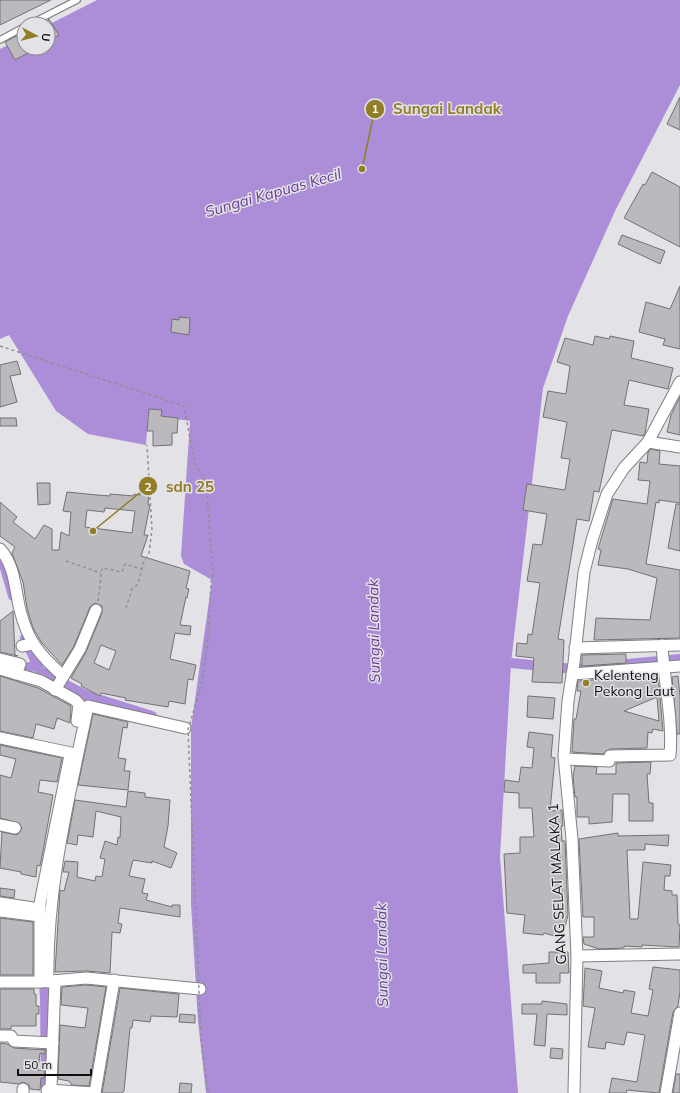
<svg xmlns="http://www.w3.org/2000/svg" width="680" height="1093" font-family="Mulish,sans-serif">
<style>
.water{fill:#ac8dd7}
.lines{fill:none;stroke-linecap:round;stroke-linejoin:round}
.canal{stroke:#ac8dd7;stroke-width:10}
.building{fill:#bbb9bd;stroke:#737174;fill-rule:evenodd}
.service-casing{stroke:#807f82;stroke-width:8}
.minor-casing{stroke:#807f82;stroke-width:13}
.path{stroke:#908f91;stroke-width:1.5;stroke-dasharray:3 3;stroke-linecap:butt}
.service{stroke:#fff;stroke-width:5.5}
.minor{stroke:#fff;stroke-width:11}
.path-bridge{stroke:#908f91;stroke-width:1.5;stroke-dasharray:3 3;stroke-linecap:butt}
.poi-dot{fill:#927e25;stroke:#e3e2e6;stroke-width:1.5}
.labels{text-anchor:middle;stroke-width:3;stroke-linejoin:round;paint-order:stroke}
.poi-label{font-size:14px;fill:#0f0e0f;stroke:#e3e2e6;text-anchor:start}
.street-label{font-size:14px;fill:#0f0e0f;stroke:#e3e2e6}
.water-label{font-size:15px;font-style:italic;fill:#673e95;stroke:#e3e2e6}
.leader{fill:none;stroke:#927e25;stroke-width:1.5}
.callout-dot{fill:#927e25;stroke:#e3e2e6;stroke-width:1.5}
.mark-label{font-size:12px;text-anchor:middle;font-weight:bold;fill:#fff}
.callout-label{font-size:15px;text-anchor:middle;font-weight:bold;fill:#927e25;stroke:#e3e2e6;stroke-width:3;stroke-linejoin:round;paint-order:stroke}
</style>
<rect width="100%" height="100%" fill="#e3e2e6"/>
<path class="water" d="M97 0H680V85L616 209 568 316 543 388 511 663 500 857 518 1093H206L198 1021 191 904V728L212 580 184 564 181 556 190 421 148 415 146 445 88 434 56 411 9 335 0 339V49L24 37V48H48V25Z"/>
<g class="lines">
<g class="canal">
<path d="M0 556 3 561 13 596"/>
<path d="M25 638 40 671 85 695 152 716"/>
<path d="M511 663 574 669 680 659"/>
<path d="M12 666 21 668 38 666"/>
<path d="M81 715 85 695"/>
<path d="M43 975 45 997 46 1089"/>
</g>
</g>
<g class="building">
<path d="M0 0H51L0 25Z"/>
<path d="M49 19 59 35 48 42V20Z"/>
<path d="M24 32V48H37L15 60 5 42Z"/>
<path d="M680 97V130L667 124Z"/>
<path d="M652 172 680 187V247L624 218 643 184 645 185Z"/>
<path d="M622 235 665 251 660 264 618 244Z"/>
<path d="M680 286V349L663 345 665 339 639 332 646 302 670 309Z"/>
<path d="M179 317 190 318 189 335 171 332 172 319 179 320Z"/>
<path d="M595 336 609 339 610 336 634 341 631 358 673 368 668 389 629 380 624 405 649 409 645 433 643 436 612 430 599 492 594 491 589 521 577 519 558 639 564 640 562 683 532 682 534 658 516 656 517 643 527 644 528 634 532 635 540 583 527 581 533 544 542 545 547 514 523 510 527 484 565 490 570 459 561 458 567 422 543 417 548 391 566 394 570 366 557 362 565 338 593 345Z"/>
<path d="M17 361 21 374 10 376 17 402 0 407V365Z"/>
<path d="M680 397V435L667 432 671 415Z"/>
<path d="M149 409 162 410 161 416 178 418 177 433H172V445L153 446V431H147Z"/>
<path d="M0 418H16L17 426H0Z"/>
<path d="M651 449 660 451 659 464 680 466V503L659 500V503L656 502 646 564 680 570V638L594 640 596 618 650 620 657 578 628 569 598 565 601 550 598 549 613 499 647 504 650 481 638 480 640 462 647 463 648 452Z"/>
<path d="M37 483H50V504L38 505Z"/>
<path d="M141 488 149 489 148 505H150L144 535H148L141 556 190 571 186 588 189 589 187 598 186 597 180 625 191 626 190 635 175 633 170 659 196 665 193 680 188 679 185 704 169 701 168 707 125 700 126 698 101 693 100 696 81 686 82 684 71 678 86 652 102 613V606L95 603 90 607 74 646 62 665 42 643 33 628 27 608 23 582 12 553 15 547 0 536V502L17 517 13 522 35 539 44 525 52 529V550H59L61 532 69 536 71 512 63 511 67 492 97 495 110 496V494L134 496V494L140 495ZM105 508 135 511 132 533 85 527 87 510 104 512ZM101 645 116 651 109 670 94 663Z"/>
<path d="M676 504H680V551L668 548Z"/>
<path d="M13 611 15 655 18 656 0 652V621Z"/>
<path d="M626 654V663L582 666V655Z"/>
<path d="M658 675 663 731 653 729 652 733 648 732 647 748 610 749 603 754 572 752 574 719H576L581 691H577L578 681ZM657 697 659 721 624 711Z"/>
<path d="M0 676 38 688 71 706 70 723 57 718 54 729 36 724 33 738 0 731Z"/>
<path d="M678 676 680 696V734H677L672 677Z"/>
<path d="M528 696 555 698 553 719 527 717Z"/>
<path d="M93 714 128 722 127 728 123 727 118 758 126 759 124 771H130L128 790 78 785Z"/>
<path d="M529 732 553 735 551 757 555 758 550 811 562 810 563 826H561L562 841H565L568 915 562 938 544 933 543 935 523 933 525 915 507 913 504 854 520 853V837H534L532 808H519V793L504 792 505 780 519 782 521 767 532 768 534 748 527 747Z"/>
<path d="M0 745 62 758 57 782 40 780 38 792 53 795 43 851 40 866 37 865 36 877 21 874V872L0 868 2 832 17 835 22 829 19 823 0 818V775L11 778 16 759 0 755Z"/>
<path d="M651 762 650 774H647L649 803H653V821H629V794H613L612 822 589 824V817H577V797H575L573 776 575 766 597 767 596 774H616V763Z"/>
<path d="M128 791 145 793V797L170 800 168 826 164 847 177 853 171 868 152 861V863L133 860 129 876 145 879 142 893 148 894 146 900 172 907V905H180V917L120 908 118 923 122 924 120 933 112 932 110 973 87 971 55 972 60 890 64 891 69 872H63L65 861 78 862 77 877 95 881 96 876 102 877 105 859 100 858 105 841 117 845 118 837 120 838 121 817 96 811 93 837 78 835 77 845 67 843 75 800 126 807Z"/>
<path d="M618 833V836L669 835 668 846 645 844V850H627L630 919H638L643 862 671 865 670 876H665L664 890 672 891V895H677L678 924 680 925 679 947 642 945V947L624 946V948L599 949 584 944 583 937H594V917H583L579 839Z"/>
<path d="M0 888 15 890 14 898 0 896Z"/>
<path d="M0 918 33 922V975H0Z"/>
<path d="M549 952H568L569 973H560V983H536V973H523V965L549 963Z"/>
<path d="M653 967 680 970V991L678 1006 673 1012 659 1093 627 1090 626 1093H609L612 1078 637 1082 645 1035 627 1032 624 1045 606 1042 605 1049 588 1047 595 1008 583 1006 585 968 602 971 599 988 623 993 624 990 635 992 631 1013 648 1016 653 990 649 989Z"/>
<path d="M86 985 106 987 89 1086 72 1085 69 1081 58 1079 60 1025 85 1028 88 1008 61 1005 62 987Z"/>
<path d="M120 988 179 994 177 1017 151 1016 150 1022 133 1020 132 1028H130L124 1091 122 1093H102Z"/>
<path d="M0 989H34V994H36V1006H39V1014H36V1026H11V1029H0Z"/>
<path d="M542 1001 567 1004V1015L547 1014 545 1046 534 1045 537 1014H522V1004H542Z"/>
<path d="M180 1014 195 1015V1023L179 1022Z"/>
<path d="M0 1043 7 1044 14 1048 45 1050V1054L40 1053 38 1070 45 1071 44 1078H41L40 1090 30 1089 29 1085 23 1082 19 1084 0 1082Z"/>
<path d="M551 1048 563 1049 562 1059 550 1058Z"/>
<path d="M676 1074H680V1093H673Z"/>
<path d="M180 1083 192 1084 191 1093H179Z"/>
</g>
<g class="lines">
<g class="service-casing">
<g id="service">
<path d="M30 24 77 0"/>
<path d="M0 40 24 27"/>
</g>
</g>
<g class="minor-casing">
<g id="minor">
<path d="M648 442 680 447"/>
<path d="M0 549C15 565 15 590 20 610 28 642 40 655 63 676"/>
<path d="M22 646 33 644"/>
<path d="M575 648 680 645"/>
<path d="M0 659 20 664 16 674"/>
<path d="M0 669 41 681 75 700 79 704 77 721"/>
<path d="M572 674 680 666"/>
<path d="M55 690 80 649 96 610"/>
<path d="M0 738 71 753"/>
<path d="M565 759 609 761 610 756 670 755C673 718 664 682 662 645"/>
<path d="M0 825 15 828"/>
<path d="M0 903 40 909"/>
<path d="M0 911 40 916"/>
<path d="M577 956 680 954"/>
<path d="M0 982H41L86 978 200 989"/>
<path d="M40 982V903L69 760"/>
<path d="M48 982C46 889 69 797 88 706L185 728"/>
<path d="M0 1036H11L14 1041 53 1043"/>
<path d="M23 1089V1093"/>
<path d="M47 1090 95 1093"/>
<path d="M53 1093 51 1088 55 981"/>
<path d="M95 1093 114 980"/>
<path d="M574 1093 577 956 572 839 564 756 568 701 574 663 584 572 592 540 607 494 624 468 648 442 680 382"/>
<path d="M666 1093 680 1013"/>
</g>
</g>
<g class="path">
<path d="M66 561 101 573"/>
<path d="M98 601 102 568 122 572 125 564 141 569"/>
<path d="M126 608 132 589 138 584 143 564 149 553 152 530 147 445"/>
</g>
<use href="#service" class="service"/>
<use href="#minor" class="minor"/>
<path class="path-bridge" d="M0 346 184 406 195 465 206 481 213 575 211 582 208 638 202 682 188 730 201 1040 208 1093"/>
</g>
<circle class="poi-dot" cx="586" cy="683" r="4"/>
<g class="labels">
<g class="poi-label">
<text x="594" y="680">Kelenteng<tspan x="594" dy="16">Pekong Laut</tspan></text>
</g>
<g class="street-label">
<text transform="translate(557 884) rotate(-93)" y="5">GANG SELAT MALAKA 1</text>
</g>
<g class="water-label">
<text transform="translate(273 193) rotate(-16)" y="5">Sungai Kapuas Kecil</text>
<text transform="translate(374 631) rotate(-91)" y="5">Sungai Landak</text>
<text transform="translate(382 955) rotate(-91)" y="5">Sungai Landak</text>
</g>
</g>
<path class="leader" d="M362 169L375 109M93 531L148 486"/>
<g class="callout-dot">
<circle cx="362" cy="169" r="4"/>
<circle cx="93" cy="531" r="4"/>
<circle cx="375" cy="109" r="10"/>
<circle cx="148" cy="486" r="10"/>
</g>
<g class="mark-label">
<text x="375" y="113">1</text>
<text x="148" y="491">2</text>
</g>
<g class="callout-label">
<text x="447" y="114">Sungai Landak</text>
<text x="190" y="492">sdn 25</text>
</g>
<g transform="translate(36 36) rotate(97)"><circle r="19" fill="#e3e2e6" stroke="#8e8d90"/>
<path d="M0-3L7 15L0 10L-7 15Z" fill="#927e25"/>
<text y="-6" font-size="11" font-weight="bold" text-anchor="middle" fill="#0f0e0f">U</text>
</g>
<path d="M18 1069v6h73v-6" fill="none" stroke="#0f0e0f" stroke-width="2"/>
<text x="24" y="1069" font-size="12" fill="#0f0e0f" stroke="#e3e2e6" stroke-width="3" paint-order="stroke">50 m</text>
</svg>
